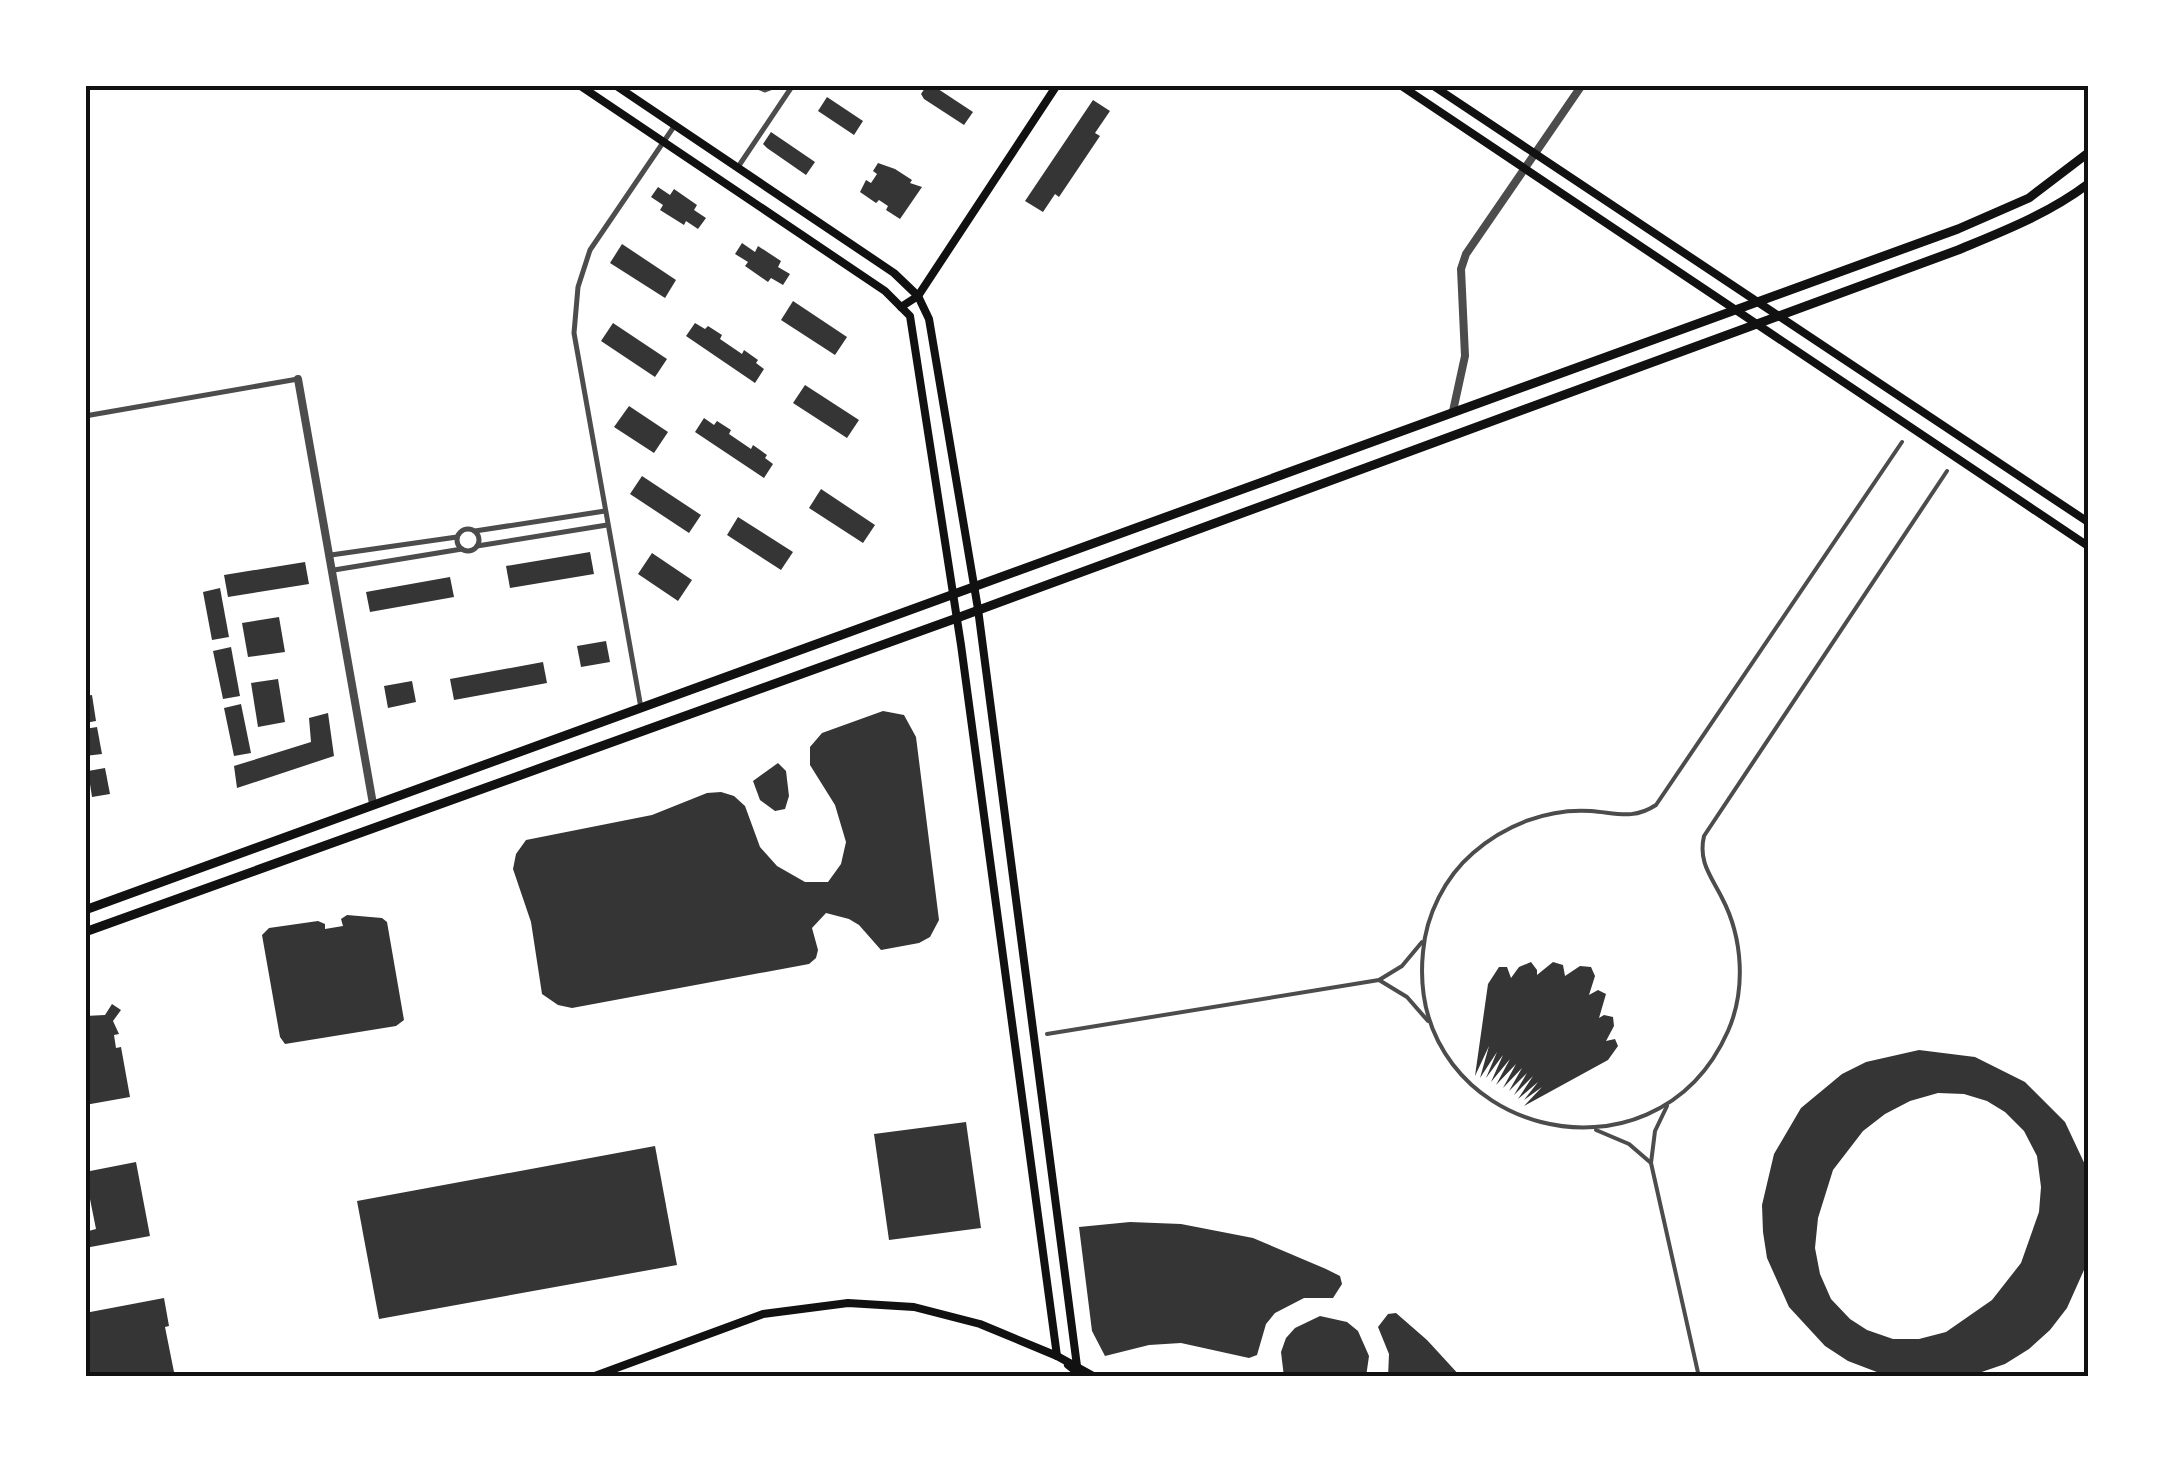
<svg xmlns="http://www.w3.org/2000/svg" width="2173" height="1462" font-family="'Open Sans',sans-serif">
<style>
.building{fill:#353535;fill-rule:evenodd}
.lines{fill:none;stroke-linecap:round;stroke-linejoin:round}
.pedestrian{stroke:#4c4c4c;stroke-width:4}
.minor{stroke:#4c4c4c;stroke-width:5}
.tertiary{stroke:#4c4c4c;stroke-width:8}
.secondary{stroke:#111;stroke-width:8}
.primary{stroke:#111;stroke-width:9}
.neatline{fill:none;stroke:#111;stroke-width:4}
</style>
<rect width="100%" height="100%" fill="#fff"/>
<g class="building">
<path d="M927 85H932L973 112 964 125 924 99 921 94Z"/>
<path d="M827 97 863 121 854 135 818 111Z"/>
<path d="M1093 100 1110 111 1095 133 1100 136 1059 197 1055 194 1043 212 1025 201Z"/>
<path d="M771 132 815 162 806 175 767 148 763 144Z"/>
<path d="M878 163 895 169 912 180 910 183 922 187 900 219 886 210 888 206 879 200 876 203 860 192 866 180 871 183 877 174 873 171Z"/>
<path d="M658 187 670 195 674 189 697 205 694 210 706 218 698 229 686 221 684 225 660 210 663 205 651 197Z"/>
<path d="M742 243 755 252 758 246 781 261 778 267 790 274 783 285 771 278 768 282 745 266 748 262 735 254Z"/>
<path d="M622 244 676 280 665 298 610 263Z"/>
<path d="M793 301 847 337 835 355 781 320Z"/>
<path d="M613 323 667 359 655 377 601 341Z"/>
<path d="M695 323 705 329 708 326 722 335 720 339 742 354 744 350 758 360 756 363 764 369 755 383 686 336Z"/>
<path d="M805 385 859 420 847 438 793 403Z"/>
<path d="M629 406 668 432 654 453 614 427Z"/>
<path d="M704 418 714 425 717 421 731 430 729 434 751 449 753 445 767 455 765 458 773 464 764 478 695 432Z"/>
<path d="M642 476 701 515 689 533 630 494Z"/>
<path d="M821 489 875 525 863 543 809 508Z"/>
<path d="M738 517 793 552 781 570 727 535Z"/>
<path d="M590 552 594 574 510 588 506 566Z"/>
<path d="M652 553 692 580 678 601 638 574Z"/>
<path d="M305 562 309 584 228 597 224 575Z"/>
<path d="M450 577 454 597 370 612 366 592Z"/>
<path d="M220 588 229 637 212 640 203 592Z"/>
<path d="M279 617 285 652 248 657 242 623Z"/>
<path d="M606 641 610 662 581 667 577 646Z"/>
<path d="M231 647 240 696 223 699 213 651Z"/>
<path d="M543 662 547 683 454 700 450 679Z"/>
<path d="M278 679 285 722 258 727 251 683Z"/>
<path d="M412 681 416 702 388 708 384 686Z"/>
<path d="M92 695 96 721 85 723V696Z"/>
<path d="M241 704 251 753 234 756 224 708Z"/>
<path d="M883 711 904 715 916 737 939 920 930 937 919 943 881 950 859 925 849 919 826 913 812 928 818 950 816 958 809 964 572 1008 558 1005 542 994 531 922 513 869 516 854 526 840 652 815 707 793 721 792 734 796 745 806 760 847 777 866 805 882H828L841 864 846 842 835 805 810 765V747L822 733Z"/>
<path d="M328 713 334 756 237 788 234 766 311 742 309 718Z"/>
<path d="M97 727 102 754 85 756V729Z"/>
<path d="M778 763 786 771 789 796 785 809 775 811 760 800 753 781Z"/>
<path d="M105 768 110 794 92 797 88 771Z"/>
<path d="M347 915 382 918 387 922 404 1020 396 1026 285 1044 280 1037 262 935 269 928 318 921 325 924V929L343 926 341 919Z"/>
<path d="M1531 962 1537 970V975L1553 962 1563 965 1565 976 1580 966 1591 967 1595 976 1589 995 1598 990 1606 994 1599 1018 1604 1015 1613 1017 1614 1026 1606 1041 1615 1039 1618 1046 1608 1060 1524 1106 1542 1087 1524 1100 1538 1082 1518 1099 1533 1076 1514 1095 1527 1073 1509 1091 1522 1068 1503 1088 1516 1064 1496 1085 1510 1059 1491 1082 1503 1055 1486 1078 1497 1052 1480 1078 1489 1046 1475 1076 1488 984 1499 967H1507L1511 978 1519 967Z"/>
<path d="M112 1004 121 1010 113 1021 119 1034 114 1035 116 1048 121 1047 130 1097 85 1105V1016L105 1015Z"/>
<path d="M1919 1050 1975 1057 2025 1082 2065 1122 2088 1171V1261L2067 1308 2050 1330 2029 1349 2005 1364 1967 1377H1890L1848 1361 1825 1346 1789 1307 1767 1258 1763 1232 1762 1205 1774 1154 1801 1108 1842 1074 1866 1062ZM1938 1093 1964 1094 1987 1101 2005 1112 2024 1131 2037 1156 2041 1187 2039 1212 2021 1263 1992 1300 1946 1332 1919 1339H1893L1867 1330 1850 1319 1831 1299 1820 1274 1815 1248 1818 1218 1833 1170 1863 1131 1885 1114 1910 1101Z"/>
<path d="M966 1122 981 1228 889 1240 874 1134Z"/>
<path d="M655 1146 677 1265 379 1319 357 1201Z"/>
<path d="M136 1162 150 1236 85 1248V1232L96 1229 88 1189H85V1172Z"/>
<path d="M1130 1222 1181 1224 1253 1238 1326 1269 1340 1276 1342 1284 1333 1298H1304L1275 1313 1266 1324 1257 1355 1249 1358 1181 1343 1149 1345 1105 1356 1092 1331 1079 1227Z"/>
<path d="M164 1298 169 1326 165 1327 175 1377H85V1313Z"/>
<path d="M1396 1313 1427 1340 1461 1377H1388L1389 1354 1378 1327 1388 1314Z"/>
<path d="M1320 1316 1347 1322 1358 1331 1369 1356 1366 1377H1284L1281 1352 1286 1338 1295 1328Z"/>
</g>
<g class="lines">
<g class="pedestrian">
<path d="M1902 442 1656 805C1633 820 1617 813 1591 811 1548 808 1505 825 1473 853 1445 877 1426 915 1423 952 1405 1133 1654 1198 1728 1031 1746 990 1743 938 1722 898 1711 876 1698 862 1704 836L1947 471"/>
<path d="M1379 980 1407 997 1428 1021"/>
<path d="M1047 1034 1379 980 1402 966 1422 942"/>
<path d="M1667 1106 1655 1131 1651 1163 1699 1377"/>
<path d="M1596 1130 1629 1144 1651 1163"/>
</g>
<g class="minor">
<path d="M753 85 765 90 778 85"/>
<path d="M738 167 793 85"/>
<path d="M85 416 298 379"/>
<circle cx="468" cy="540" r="11"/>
<path d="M475 531 605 511"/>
<path d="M477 546 607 525"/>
<path d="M331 555 457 537"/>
<path d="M334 570 462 549"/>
<path d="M641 708 574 333 578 287 590 250 675 125"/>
</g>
<g class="tertiary">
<path d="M298 379 373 804"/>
<path d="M1453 411 1465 356 1461 269 1466 254 1582 85"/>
</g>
<g class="secondary">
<path d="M579 85 885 291 910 316 961 645 1057 1356"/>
<path d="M615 85 894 273 918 296 929 319 978 609 1077 1366"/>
<path d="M1400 85 2088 546"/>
<path d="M1432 85 2088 522"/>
<path d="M901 307 918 296 1057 85"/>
<path d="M1068 1365 1083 1377"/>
<path d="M592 1377 763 1314 848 1303 914 1307 980 1324 1057 1356 1095 1377"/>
</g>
<g class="primary">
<path d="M85 910 1958 229 2029 198 2088 153"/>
<path d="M85 932 957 618 1958 250C2004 231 2048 214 2088 184"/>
</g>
</g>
<rect width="2173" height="1462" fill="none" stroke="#ffffff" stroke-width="175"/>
<rect x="88" y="88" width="1998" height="1286" class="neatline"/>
</svg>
